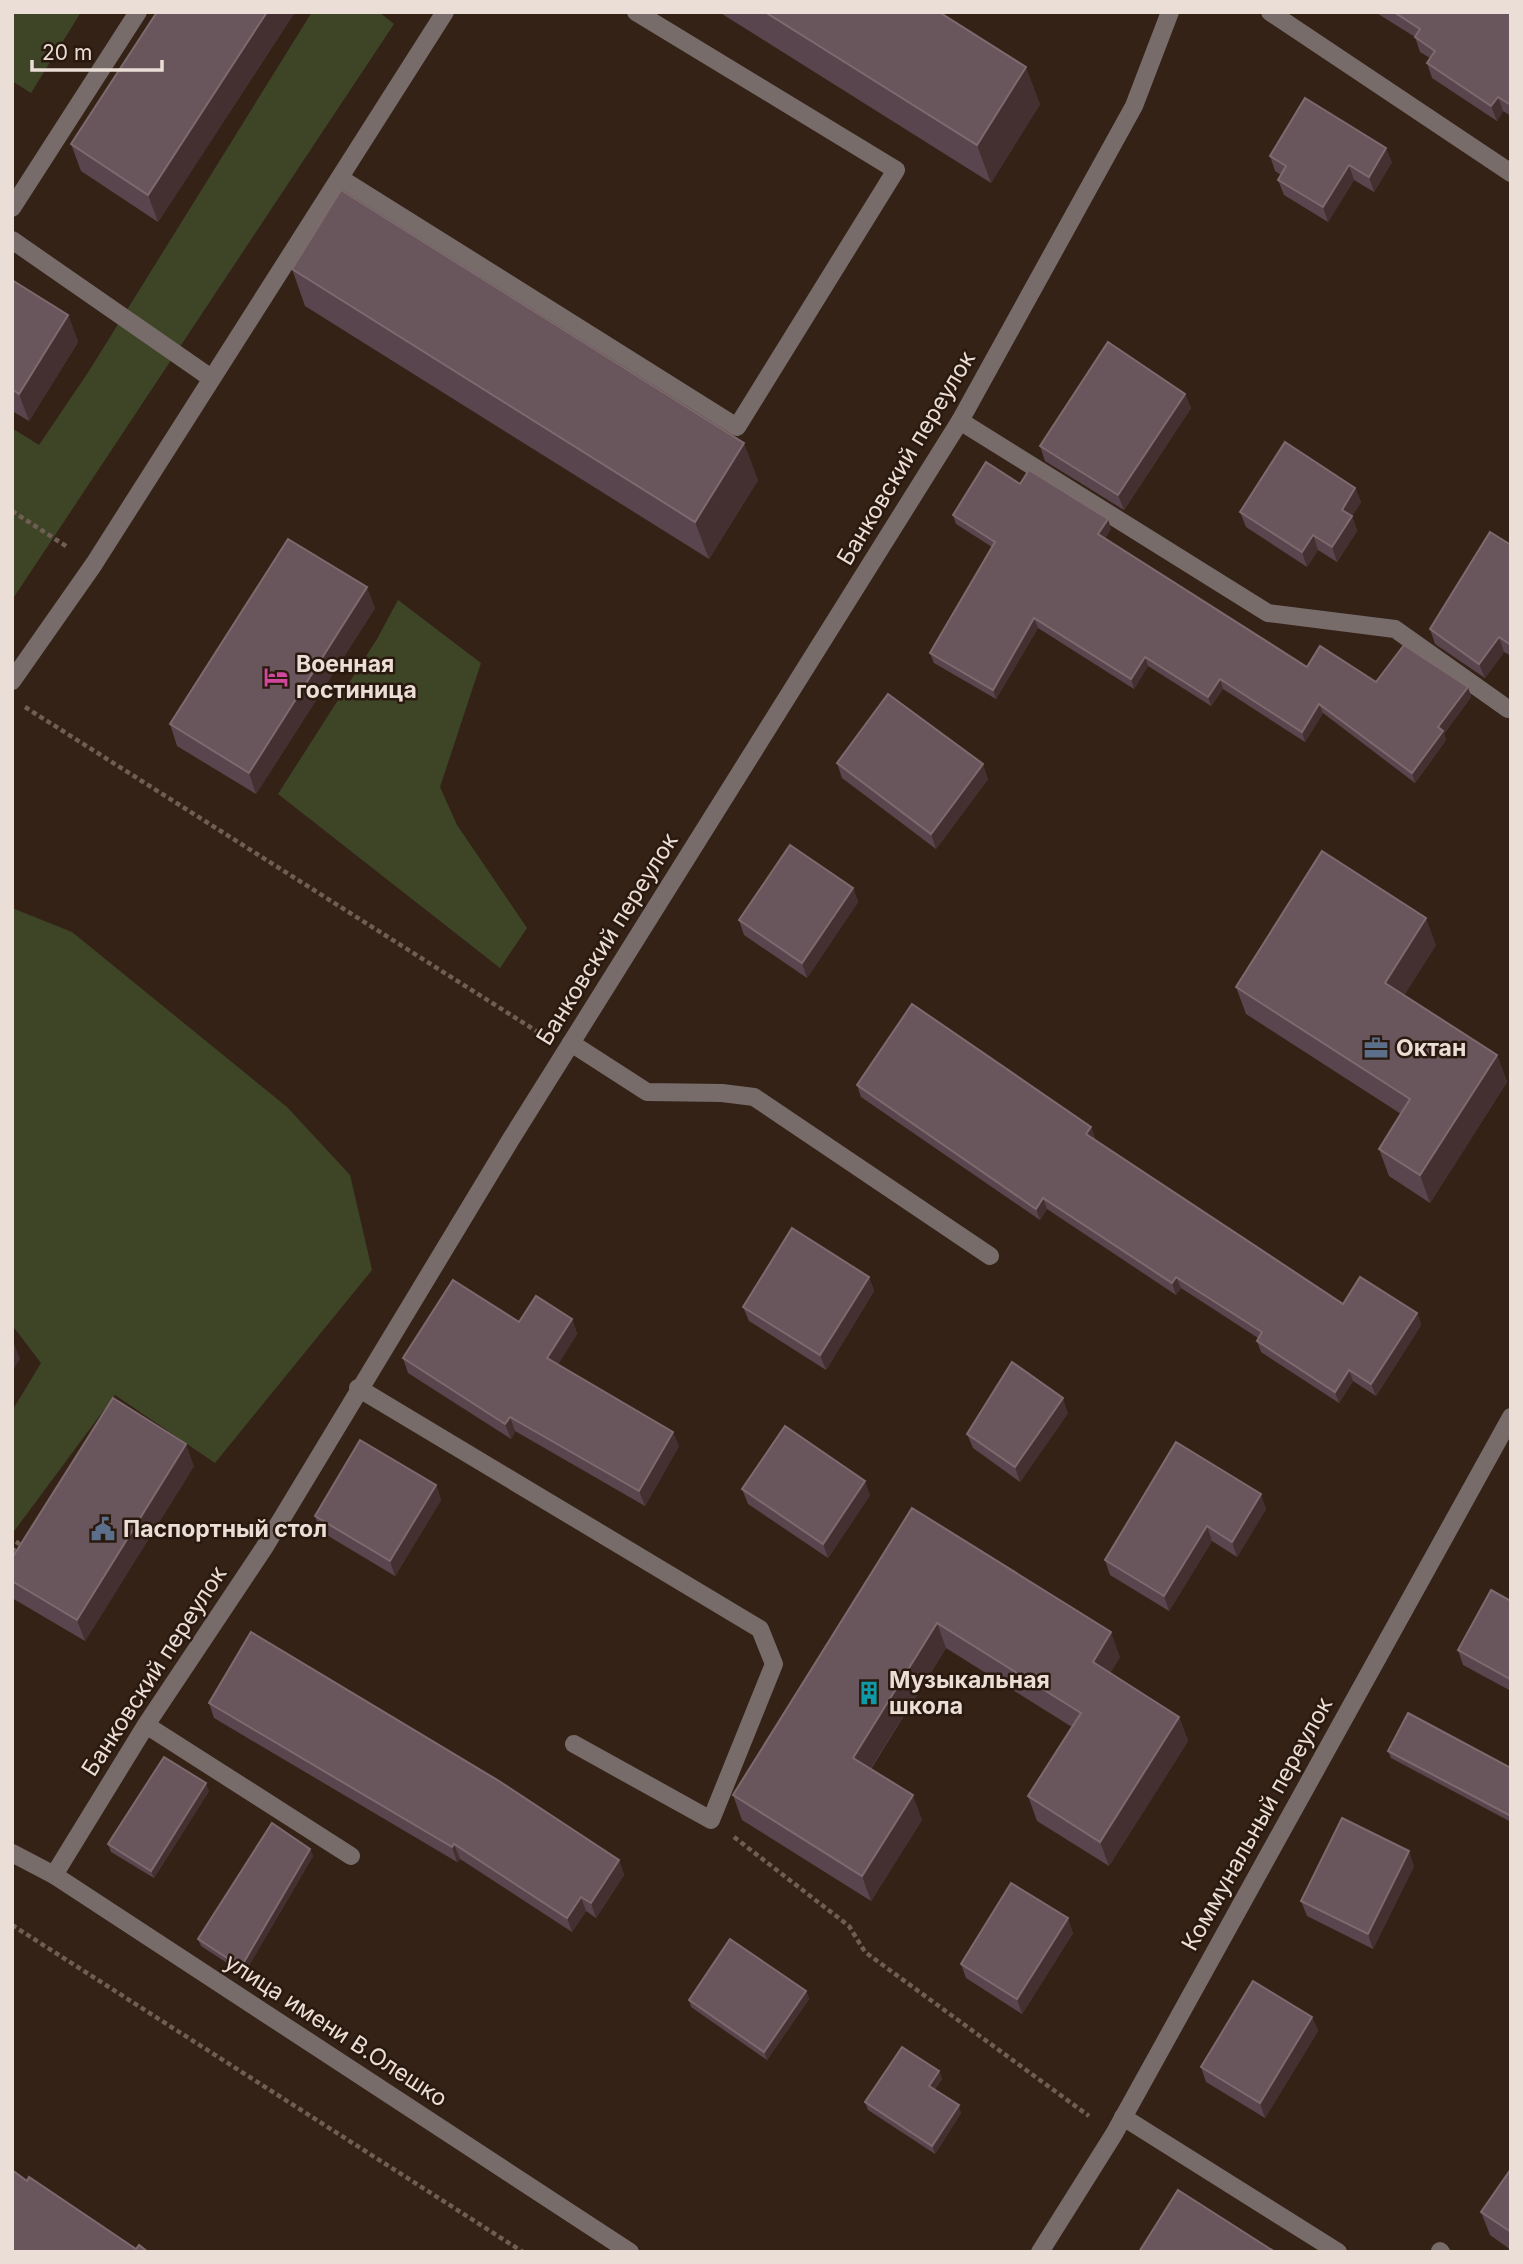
<svg xmlns="http://www.w3.org/2000/svg" width="1523" height="2264" font-family="Inter,sans-serif">
<style>
.green{fill:#3e4526}
.lines{fill:none;stroke-linecap:round;stroke-linejoin:round}
.path{stroke:#6e5e54;stroke-width:4.5;stroke-dasharray:5 3.5;stroke-linecap:butt}
.minor{stroke:#786c6a;stroke-width:18}
.wall{fill:#59454d}
.shaded-wall{fill:#443031}
.building{fill:#69555c;stroke:#7d6a6f;stroke-width:2}
.labels{text-anchor:middle;stroke-width:5;stroke-linejoin:round;paint-order:stroke}
.street-label{font-size:23px;fill:#eaded6;stroke:#2a190e}
.poi-label{font-size:23px;font-weight:bold;fill:#eaded6;stroke:#2a190e;text-anchor:start}
</style>
<rect width="100%" height="100%" fill="#342217"/>
<g class="green">
<path d="M12 12H81L31 93 12 81Z"/>
<path d="M312 12H379L394 24 12 600V428L39 445 89 371Z"/>
<path d="M398 600 481 663 440 787 457 825 527 928 500 968 278 794 377 639Z"/>
<path d="M12 908 72 932 287 1107 350 1175 372 1270 215 1463 115 1395 12 1534V1411L41 1363 12 1325Z"/>
</g>
<g class="lines">
<g class="path">
<path d="M12 511 69 548"/>
<path d="M25 707 541 1034"/>
<path d="M12 1552 19 1541"/>
<path d="M734 1837 849 1926 865 1952 1089 2116"/>
<path d="M12 1925 523 2252"/>
</g>
<g class="minor">
<path d="M1270 12 1511 173"/>
<path d="M340 178 737 427 896 170 636 12"/>
<path d="M12 208 138 12"/>
<path d="M12 240 211 378"/>
<path d="M960 421 1268 613 1395 629 1508 709"/>
<path d="M12 681 94 564 445 12"/>
<path d="M571 1043 647 1092 722 1093 754 1097 990 1256"/>
<path d="M358 1388 760 1629 774 1664 711 1820 574 1744"/>
<path d="M146 1725 351 1856"/>
<path d="M12 1853 54 1875 630 2252"/>
<path d="M54 1875 146 1725 264 1548 511 1139 960 421 1134 106 1170 12"/>
<path d="M1123 2117 1338 2252"/>
<path d="M1440 2251 1441 2252"/>
<path d="M1040 2252 1114 2134 1511 1417"/>
</g>
</g>
<g class="wall">
<path d="M157 12H295L158 222 81 171 71 144Z"/>
<path d="M719 12H939L1040 104 991 183Z"/>
<path d="M1375 12H1511V116L1503 111 1497 121 1432 78 1427 63 1430 58 1420 52 1415 37Z"/>
<path d="M1270 156 1392 162 1374 192 1354 180 1328 222 1284 195 1278 180 1281 175 1275 171Z"/>
<path d="M292 269 758 480 709 559 305 306Z"/>
<path d="M12 280 68 315 78 342 29 421 12 411Z"/>
<path d="M1185 394 1191 408 1124 510 1045 461 1040 446Z"/>
<path d="M1020 484 1111 529 1105 538 1307 667 1376 682 1468 687 1471 697 1444 734 1446 740 1415 783 1323 713 1305 742 1223 689 1211 706 1148 666 1134 689 1038 628 996 699 934 663 930 653 992 547 956 524 953 515Z"/>
<path d="M1355 488 1361 502 1352 516 1357 531 1337 562 1318 550 1307 567 1246 527 1240 512Z"/>
<path d="M1511 545V656L1504 652 1485 678 1435 644 1430 629Z"/>
<path d="M375 608 256 794 177 746 170 724Z"/>
<path d="M837 763 988 779 936 849 842 778Z"/>
<path d="M853 888 858 902 807 978 744 935 739 920Z"/>
<path d="M1436 945 1404 995 1497 1055 1507 1082 1430 1203 1389 1176 1379 1149 1401 1114 1246 1014 1236 987Z"/>
<path d="M857 1085 1091 1127 1095 1138V1140L1343 1304 1417 1313 1421 1325 1376 1396 1353 1381 1339 1403 1261 1352 1257 1341 1258 1338 1181 1288 1176 1295 1047 1209 1040 1220 861 1097Z"/>
<path d="M869 1277 874 1291 826 1370 749 1321 743 1307Z"/>
<path d="M572 1319 577 1334 558 1364 679 1446 645 1506 515 1431 511 1439 408 1373 403 1358 519 1322Z"/>
<path d="M1068 1413 1020 1482 973 1448 967 1434Z"/>
<path d="M1176 1442 1266 1509 1237 1557 1212 1541 1169 1611 1110 1575 1105 1560Z"/>
<path d="M194 1466 85 1641 12 1598V1558Z"/>
<path d="M436 1485 441 1500 395 1576 320 1531 315 1516Z"/>
<path d="M742 1489 870 1495 828 1558 748 1504Z"/>
<path d="M912 1508 1120 1657 1110 1673 1179 1717 1188 1741 1109 1866 1037 1821 1028 1796 1072 1727 946 1648 871 1769 922 1820 871 1901 742 1820 733 1795Z"/>
<path d="M1511 1601V1691L1463 1665 1458 1650Z"/>
<path d="M209 1703 619 1860 624 1875 596 1918 586 1911 572 1932 460 1859 457 1862 214 1718Z"/>
<path d="M1388 1751 1511 1768V1822L1391 1758Z"/>
<path d="M209 1791 154 1878 111 1852 108 1844Z"/>
<path d="M310 1849 313 1856 244 1974 201 1946 198 1939Z"/>
<path d="M1414 1866 1373 1949 1307 1916 1301 1901Z"/>
<path d="M1073 1933 1022 2014 966 1978 961 1964Z"/>
<path d="M806 1991 809 1999 767 2060 691 2007 689 2000Z"/>
<path d="M1312 2017 1318 2031 1265 2118 1206 2082 1201 2067Z"/>
<path d="M939 2071 942 2079 935 2089 961 2113 935 2154 868 2110 865 2102Z"/>
<path d="M1511 2169V2250L1490 2235 1481 2212Z"/>
</g>
<g class="shaded-wall">
<path d="M267 12H295L158 222 148 195Z"/>
<path d="M1026 67 1040 104 991 183 977 145Z"/>
<path d="M1498 97 1503 111 1497 121 1491 106Z"/>
<path d="M1386 148 1392 162 1374 192 1369 177Z"/>
<path d="M1349 165 1354 180 1328 222 1323 207Z"/>
<path d="M68 315 78 342 29 421 19 394Z"/>
<path d="M1185 394 1191 408 1124 510 1118 495Z"/>
<path d="M744 443 758 480 709 559 695 522Z"/>
<path d="M1355 488 1361 502 1352 516 1357 531 1337 562 1332 547 1342 510Z"/>
<path d="M1108 519 1111 529 1102 543 1098 534Z"/>
<path d="M1313 535 1318 550 1307 567 1302 552Z"/>
<path d="M367 587 375 608 256 794 249 773Z"/>
<path d="M1034 618 1038 628 996 699 993 690Z"/>
<path d="M1499 637 1504 652 1485 678 1479 664Z"/>
<path d="M1145 657 1148 666 1134 689 1131 679Z"/>
<path d="M1220 679 1223 689 1211 706 1208 697Z"/>
<path d="M1468 687 1471 697 1444 734 1446 740 1415 783 1412 773 1438 727Z"/>
<path d="M1319 704 1323 713 1305 742 1302 732Z"/>
<path d="M983 764 988 779 936 849 931 834Z"/>
<path d="M853 888 858 902 807 978 802 963Z"/>
<path d="M1426 918 1436 945 1395 1010 1385 983Z"/>
<path d="M1497 1055 1507 1082 1430 1203 1420 1175Z"/>
<path d="M1091 1127 1095 1138 1091 1145 1086 1134Z"/>
<path d="M1043 1198 1047 1209 1040 1220 1036 1209Z"/>
<path d="M869 1277 874 1291 826 1370 820 1355Z"/>
<path d="M1176 1277 1181 1288 1176 1295 1172 1283Z"/>
<path d="M1417 1313 1421 1325 1376 1396 1371 1384Z"/>
<path d="M572 1319 577 1334 553 1373 547 1358Z"/>
<path d="M12 1338 20 1359 12 1372Z"/>
<path d="M1349 1370 1353 1381 1339 1403 1335 1392Z"/>
<path d="M1063 1398 1068 1413 1020 1482 1015 1467Z"/>
<path d="M510 1417 515 1431 511 1439 505 1424Z"/>
<path d="M673 1432 679 1446 645 1506 639 1491Z"/>
<path d="M186 1444 194 1466 85 1641 77 1620Z"/>
<path d="M865 1481 870 1495 828 1558 823 1544Z"/>
<path d="M436 1485 441 1500 395 1576 390 1561Z"/>
<path d="M1261 1494 1266 1509 1237 1557 1232 1542Z"/>
<path d="M1207 1526 1212 1541 1169 1611 1164 1596Z"/>
<path d="M937 1623 946 1648 862 1782 853 1758Z"/>
<path d="M1111 1632 1120 1657 1102 1687 1093 1662Z"/>
<path d="M1179 1717 1188 1741 1109 1866 1100 1842Z"/>
<path d="M206 1783 209 1791 154 1878 151 1871Z"/>
<path d="M913 1795 922 1820 871 1901 862 1876Z"/>
<path d="M454 1844 460 1859 457 1862 452 1847Z"/>
<path d="M310 1849 313 1856 244 1974 241 1967Z"/>
<path d="M1409 1851 1414 1866 1373 1949 1368 1934Z"/>
<path d="M619 1860 624 1875 596 1918 591 1903Z"/>
<path d="M581 1897 586 1911 572 1932 567 1918Z"/>
<path d="M1068 1918 1073 1933 1022 2014 1017 1999Z"/>
<path d="M806 1991 809 1999 767 2060 764 2052Z"/>
<path d="M1312 2017 1318 2031 1265 2118 1260 2103Z"/>
<path d="M939 2071 942 2079 932 2093 929 2086Z"/>
<path d="M959 2105 961 2113 935 2154 932 2146Z"/>
</g>
<g class="building">
<path d="M157 12H267L148 195 71 144Z"/>
<path d="M765 12H939L1026 67 977 145Z"/>
<path d="M1394 12H1511V105L1498 97 1491 106 1427 63 1435 51 1415 37 1420 29Z"/>
<path d="M1305 98 1386 148 1369 177 1349 165 1323 207 1278 180 1286 166 1270 156Z"/>
<path d="M341 190 744 443 695 522 292 269Z"/>
<path d="M12 280 68 315 19 394 12 389Z"/>
<path d="M1108 342 1185 394 1118 495 1040 446Z"/>
<path d="M1285 442 1355 488 1342 510 1352 516 1332 547 1313 535 1302 552 1240 512Z"/>
<path d="M986 462 1020 484 1029 470 1108 519 1098 534 1307 667 1320 646 1376 682 1404 645 1468 687 1438 727 1443 731 1412 773 1319 704 1302 732 1220 679 1208 697 1145 657 1131 679 1034 618 993 690 930 653 995 542 953 515Z"/>
<path d="M1490 532 1511 545V645L1499 637 1479 664 1430 629Z"/>
<path d="M288 539 367 587 249 773 170 724Z"/>
<path d="M888 694 983 764 931 834 837 763Z"/>
<path d="M790 845 853 888 802 963 739 920Z"/>
<path d="M1322 851 1426 918 1385 983 1497 1055 1420 1175 1379 1149 1410 1099 1236 987Z"/>
<path d="M912 1004 1091 1127 1086 1134 1343 1304 1360 1277 1417 1313 1371 1384 1349 1370 1335 1392 1257 1341 1262 1332 1176 1277 1172 1283 1043 1198 1036 1209 857 1085Z"/>
<path d="M792 1228 869 1277 820 1355 743 1307Z"/>
<path d="M453 1280 519 1322 536 1296 572 1319 547 1358 673 1432 639 1491 510 1417 505 1424 403 1358Z"/>
<path d="M1012 1362 1063 1398 1015 1467 967 1434Z"/>
<path d="M113 1398 186 1444 77 1620 12 1581V1558Z"/>
<path d="M785 1426 865 1481 823 1544 742 1489Z"/>
<path d="M360 1440 436 1485 390 1561 315 1516Z"/>
<path d="M1176 1442 1261 1494 1232 1542 1207 1526 1164 1596 1105 1560Z"/>
<path d="M912 1508 1111 1632 1093 1662 1179 1717 1100 1842 1028 1796 1081 1713 937 1623 853 1758 913 1795 862 1876 733 1795Z"/>
<path d="M1491 1590 1511 1601 1510 1679 1458 1650Z"/>
<path d="M251 1632 499 1781 619 1860 591 1903 581 1897 567 1918 454 1844 452 1847 209 1703Z"/>
<path d="M1408 1713 1511 1768V1816L1388 1751Z"/>
<path d="M164 1757 206 1783 151 1871 108 1844Z"/>
<path d="M1342 1818 1409 1851 1368 1934 1301 1901Z"/>
<path d="M272 1823 310 1849 241 1967 198 1939Z"/>
<path d="M1011 1883 1068 1918 1017 1999 961 1964Z"/>
<path d="M730 1939 806 1991 764 2052 689 2000Z"/>
<path d="M1253 1981 1312 2017 1260 2103 1201 2067Z"/>
<path d="M902 2047 939 2071 929 2086 959 2105 932 2146 865 2102Z"/>
<path d="M1511 2169V2232L1481 2212Z"/>
<path d="M12 2170 27 2181 29 2177 136 2249 139 2245 148 2252H12Z"/>
<path d="M1178 2190 1275 2252H1139Z"/>
</g>
<defs>
<g id="hotel-bare" transform="scale(1.89)"><path d="M-6-4.5h1.5V1H6V5H4.5V3h-9V5H-6ZM-4 0a1.8 1.8 0 1 1 3.6 0ZM.5 0V-2.5h3Q6-2.5 6 0Z" fill="#d1479c" stroke="#2a190e" stroke-width="2.5" paint-order="stroke"/></g>
<g id="office-bare" transform="scale(1.89)"><path d="M-6-3h4V-5.5h4V-3h4V5H-6ZM-1-4.5V-3h2v-1.5ZM-6 0V1H6V0Z" fill="#5c6f8a" stroke="#2a190e" stroke-width="2.5" paint-order="stroke"/></g>
<g id="civic-bare" transform="scale(1.89)"><path d="M-.6-6.5H3V-4.5H.6V-3L4-1V1h2V6H-6V1h2V-1L-.6-3ZM-1.2 2.5V6h2.4V2.5Z" fill="#5c6f8a" stroke="#2a190e" stroke-width="2.5" paint-order="stroke"/></g>
<g id="building-bare" transform="scale(1.89)"><path d="M-4-6H4V6H1V3H-1V6H-4ZM-2.5-4.3h1.7v1.8h-1.7ZM.8-4.3h1.7v1.8H.8ZM-2.5-1h1.7V.8h-1.7ZM.8-1h1.7V.8H.8Z" fill="#0f9aa8" stroke="#2a190e" stroke-width="2.5" paint-order="stroke"/></g>
</defs>
<g fill-rule="evenodd">
<use href="#hotel-bare" x="276" y="677"/>
<use href="#office-bare" x="1376" y="1048"/>
<use href="#civic-bare" x="103" y="1529"/>
<use href="#building-bare" x="869" y="1693"/>
</g>
<g class="labels">
<g class="street-label">
<text transform="translate(906 458) rotate(-59)" y="8">Банковский переулок</text>
<text transform="translate(607 939) rotate(-58)" y="8">Банковский переулок</text>
<text transform="translate(154 1671) rotate(-57)" y="8">Банковский переулок</text>
<text transform="translate(1257 1824) rotate(-61)" y="8">Коммунальный переулок</text>
<text transform="translate(336 2030) rotate(33)" y="8">улица имени В.Олешко</text>
</g>
<g class="poi-label">
<text x="296" y="672">Военная<tspan x="296" dy="26">гостиница</tspan></text>
<text x="1396" y="1056">Октан</text>
<text x="123" y="1537">Паспортный стол</text>
<text x="889" y="1688">Музыкальная<tspan x="889" dy="26">школа</tspan></text>
</g>
</g>
<rect width="1523" height="2264" fill="none" stroke="#eaded6" stroke-width="28"/>
<path d="M32 60v10h130v-10" fill="none" stroke="#eaded6" stroke-width="3.5"/>
<text x="42" y="60" font-size="21" fill="#eaded6" stroke="#2a190e" stroke-width="5" paint-order="stroke">20 m</text>
</svg>
